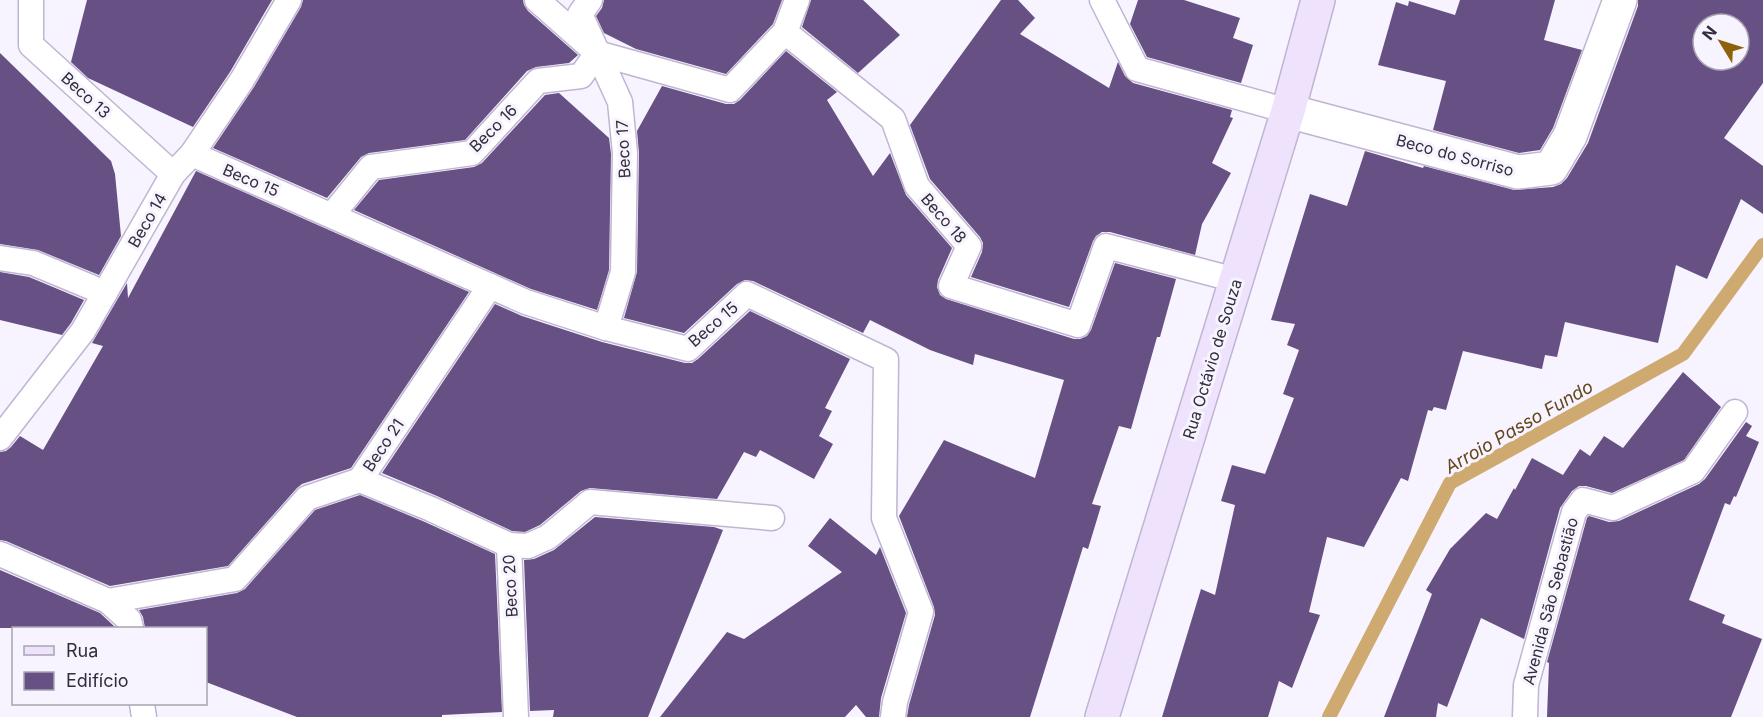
<svg xmlns="http://www.w3.org/2000/svg" width="1763" height="717" font-family="Inter,sans-serif">
<style>
.lines{fill:none;stroke-linecap:round;stroke-linejoin:round}
.stream{stroke:#cea970;stroke-width:14}
.building{fill:#665084;fill-rule:evenodd}
.lane-casing{stroke:#c0b5d2;stroke-width:27}
.street-casing{stroke:#c0b5d2;stroke-width:36}
.secondary-casing{stroke:#c0b5d2;stroke-width:36}
.lane{stroke:#fff;stroke-width:24}
.street{stroke:#fff;stroke-width:33}
.secondary{stroke:#eee2fd;stroke-width:33}
.labels{text-anchor:middle;stroke-width:6;stroke-linejoin:round;paint-order:stroke}
.street-label{font-size:16px;fill:#322e39;stroke:#f7f3ff}
.water-label{font-size:18px;font-style:italic;fill:#63481d;stroke:#f7f3ff}
</style>
<rect width="100%" height="100%" fill="#f7f3ff"/>
<g class="lines">
<path class="stream" d="M1329 717 1450 483 1683 354 1763 245"/>
</g>
<g class="building">
<path d="M87 0H272L230 72 193 127 88 78 71 62Z"/>
<path d="M303 0H523L524 5 528 11 578 55 569 63 536 67 527 71 465 140 369 153 361 157 327 198 213 148 254 87 301 7Z"/>
<path d="M604 0H782L773 24 726 74 636 49 604 33 596 16 602 8Z"/>
<path d="M811 0H863L900 35 858 73 802 27Z"/>
<path d="M1001 0H1018L1035 18 1020 34 1109 88 1118 62 1125 76 1133 83 1232 110 1230 117 1233 118 1212 163 1231 173 1202 224 1195 255 1110 232H1102L1096 236 1093 241 1069 307 971 277 982 252 983 243 980 237 930 179 910 125Z"/>
<path d="M1138 0H1184L1240 18 1233 38 1253 45 1241 83 1147 57 1130 24Z"/>
<path d="M1460 0H1555L1544 40 1582 50 1553 128 1540 150 1519 153 1433 130 1446 81 1378 65 1396 2 1408 6 1409 1 1455 15Z"/>
<path d="M1638 0H1763V83L1724 138 1763 166V214L1741 199 1707 279 1676 265 1658 343 1565 322 1557 357 1545 355 1542 369 1463 351 1446 410 1434 407 1432 411 1428 410 1408 481 1401 478 1364 547 1327 537 1309 612 1320 615 1292 688 1279 681 1268 717H1162L1201 589 1215 595 1235 505 1221 501 1232 465 1265 474 1294 398 1283 394 1299 350 1287 345 1295 324 1271 320 1310 194 1347 206 1365 151 1423 168 1424 166 1514 190 1553 187 1561 184 1567 178 1588 143 1638 6ZM1703 24H1739V60H1703Z"/>
<path d="M786 51 837 92 827 100 873 176 890 153 906 195 952 248 938 280 937 287 940 295 946 299 1074 339H1080L1087 336 1091 330 1115 263 1176 279 1160 337H1157L1131 429 1119 426 1092 504 1101 506 1088 549 1083 547 1030 717H907L909 705 935 615 934 607 899 516 944 440 1035 478 1064 380 975 354 973 365 930 350 870 320 863 333 753 281 745 280 737 284 684 333 624 318 637 272 639 153 637 131 662 86 726 104H734L740 100Z"/>
<path d="M0 53 111 161 115 174 121 236 99 275 38 250 0 244Z"/>
<path d="M559 93 609 138 611 154 609 270 597 310 531 289 354 210 379 180 474 167 482 163 545 95Z"/>
<path d="M196 171 469 292 351 468 302 484 297 488 228 566 110 586 6 541 0 540V452L6 451 11 447 20 436 43 450 103 346 92 343 127 283 128 298Z"/>
<path d="M0 272 29 277 84 300 71 323 62 335 0 320Z"/>
<path d="M495 304 522 316 602 342 685 363H692L698 359 750 311 850 359 825 408 832 411 819 436 833 444 814 479 760 450 756 457 744 452 717 499 590 488 581 491 540 525 525 532 512 531 437 496 382 473Z"/>
<path d="M1683 372 1721 407 1684 460 1612 493 1586 486H1579L1572 491 1560 508 1524 639 1481 618 1447 707 1438 703 1436 717H1384L1432 594 1426 590 1450 549 1486 513 1497 519 1514 488 1515 490 1532 458 1563 475 1580 449 1590 456 1604 436 1623 448Z"/>
<path d="M1746 422 1752 426 1746 436 1759 442 1736 497 1734 496 1730 505 1725 503 1689 600 1725 615 1722 623 1762 639 1731 717H1547L1549 663 1547 662 1587 518 1589 516 1609 522 1619 521 1699 484 1705 479Z"/>
<path d="M360 495 425 522 495 554 502 712 442 715V717H297L206 682V628H145L143 617 139 610 237 593 245 589 315 510Z"/>
<path d="M595 517 714 527 723 530 648 717H553L554 710 530 711 524 560 534 559 554 550Z"/>
<path d="M830 518 876 555 880 547 906 613 881 698 879 717H866L856 705 845 717H660L727 632 744 639 842 572 808 546Z"/>
<path d="M0 570 100 613 116 628H0Z"/>
</g>
<g class="lines">
<g class="lane-casing">
<g id="lane">
<path d="M31 0V45L173 174"/>
<path d="M537 0 597 53 730 90 785 32 797 0"/>
<path d="M590 0 580 14 620 102 625 153 623 272 606 328"/>
<path d="M1102 0 1137 69 1288 111"/>
<path d="M785 32 893 119 917 186 969 246 951 286 1078 325 1106 246 1236 280"/>
<path d="M192 154 526 302 606 328 688 349 747 294 886 360 884 518 921 612 895 702 893 717"/>
<path d="M332 215 371 167 472 153 538 81 581 76 597 53"/>
<path d="M0 258 33 263 105 293"/>
<path d="M0 438 83 331 173 174 192 154 242 80 289 0"/>
<path d="M360 480 431 509 509 545 516 717"/>
<path d="M509 545 528 546 548 537 590 502 772 518"/>
<path d="M0 554 108 601 129 620 131 628"/>
<path d="M108 601 235 579 307 498 360 480 490 286"/>
<path d="M142 704 144 717"/>
<path d="M1525 717 1526 685 1574 512 1583 500 1613 508 1693 471 1735 412"/>
</g>
</g>
<g class="street-casing">
<path id="street" d="M1288 111 1518 172 1551 168 1570 136 1620 0"/>
</g>
<g class="secondary-casing">
<path id="secondary" d="M1102 717 1288 111 1318 0"/>
</g>
<use href="#lane" class="lane"/>
<use href="#street" class="street"/>
<use href="#secondary" class="secondary"/>
</g>
<g class="labels">
<g class="street-label">
<text transform="translate(86 95) rotate(42)" y="6">Beco 13</text>
<text transform="translate(493 128) rotate(-45)" y="6">Beco 16</text>
<text transform="translate(623 149) rotate(-93)" y="6">Beco 17</text>
<text transform="translate(1455 155) rotate(15)" y="6">Beco do Sorriso</text>
<text transform="translate(251 180) rotate(23)" y="6">Beco 15</text>
<text transform="translate(944 218) rotate(49)" y="6">Beco 18</text>
<text transform="translate(147 220) rotate(-60)" y="6">Beco 14</text>
<text transform="translate(713 324) rotate(-41)" y="6">Beco 15</text>
<text transform="translate(1212 359) rotate(-73)" y="6">Rua Octávio de Souza</text>
<text transform="translate(383 445) rotate(-56)" y="6">Beco 21</text>
<text transform="translate(510 586) rotate(-93)" y="6">Beco 20</text>
<text transform="translate(1550 601) rotate(-75)" y="6">Avenida São Sebastião</text>
</g>
<g class="water-label">
<text transform="translate(1519 427) rotate(-30)" y="6">Arroio Passo Fundo</text>
</g>
</g>
<rect x="12" y="627" width="195" height="78" fill="#f7f3ff" stroke="#a8a4b0" stroke-width="1.5"/>
<rect x="24" y="646" width="30" height="9" fill="#eee2fd" stroke="#a8a4b0" stroke-width="1.5"/>
<text x="66" y="657" font-size="18" fill="#322e39">Rua</text>
<rect x="24" y="672" width="30" height="18" fill="#665084" stroke="#a8a4b0" stroke-width="1.5"/>
<text x="66" y="687" font-size="18" fill="#322e39">Edifício</text>
<g transform="translate(1721 42) rotate(308)"><circle r="28" fill="#f7f3ff" stroke="#a8a4b0" stroke-width="1.5"/>
<path d="M0-4.5L10 22L0 15L-10 22Z" fill="#8e6209"/>
<text y="-9" font-size="16" font-weight="bold" text-anchor="middle" fill="#322e39">N</text>
</g>
</svg>
